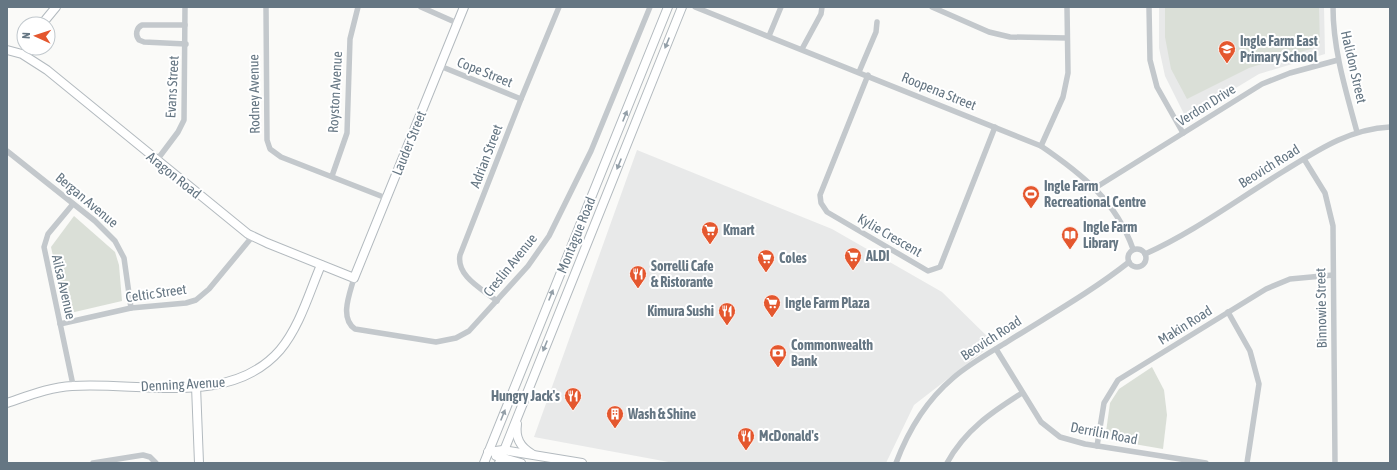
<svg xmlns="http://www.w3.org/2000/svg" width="1397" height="470" font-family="'Asap Condensed',sans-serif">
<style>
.built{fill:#e8e9e9}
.green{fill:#dadfd7}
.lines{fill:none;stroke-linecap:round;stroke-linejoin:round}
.secondary-casing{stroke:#b3babf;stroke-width:10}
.street{stroke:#c3c8cc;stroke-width:5.5}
.secondary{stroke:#fff;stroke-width:8}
.oneway{fill:#939fa8}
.labels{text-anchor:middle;stroke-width:4;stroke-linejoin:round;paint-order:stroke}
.poi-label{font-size:14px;font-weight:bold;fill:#657683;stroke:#fff;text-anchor:start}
.street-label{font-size:14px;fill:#657683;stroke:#fff}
</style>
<rect width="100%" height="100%" fill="#fafaf8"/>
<g class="built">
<path d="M1159 7H1324L1325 54 1259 74 1186 118 1165 76 1159 48Z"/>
<path d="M637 150 832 229 942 292 994 343 914 405 886 463H674L534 437Z"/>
</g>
<g class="green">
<path d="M1165 7H1319L1320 46 1249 68 1187 99 1171 69 1165 37Z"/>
<path d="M74 216 115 252 119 265 122 301 66 314 51 247Z"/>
<path d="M1152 367 1164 390 1167 415 1163 449 1105 439 1110 403 1119 389Z"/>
</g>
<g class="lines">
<g class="secondary-casing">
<g id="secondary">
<path d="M42 24 56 7"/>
<path d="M7 50 22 54 47 70 248 234 267 243 354 278 464 7"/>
<path d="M196 386 199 463"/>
<path d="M7 403C28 396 50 387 72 386 138 381 230 408 280 350 300 326 309 293 321 265"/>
<path d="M517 424C515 438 520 447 532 454"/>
<path d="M488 452 503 450 582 463"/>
<path d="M496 456 521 463"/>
<path d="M484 463 668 7"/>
<path d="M499 463 682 7"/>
</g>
</g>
<g class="street">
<path d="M266 7 267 140 270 149 281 157 386 198"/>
<path d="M421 7 457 23"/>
<path d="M695 7 1041 146C1082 174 1116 201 1133 249"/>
<path d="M932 7 989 32 1010 37 1067 38"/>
<path d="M1149 7 1150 60 1157 87 1183 133"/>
<path d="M1333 7C1333 50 1346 91 1357 132"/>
<path d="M185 25H142C136 28 135 35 139 40L144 42 186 44"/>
<path d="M769 36 781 7"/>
<path d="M802 49 821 14 822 7"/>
<path d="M440 66 521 99"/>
<path d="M859 72 876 32 877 22"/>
<path d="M868 75 820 195 821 203 827 212 928 271 940 267 995 127"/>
<path d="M1041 146 1063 97 1068 73 1067 7"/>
<path d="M7 151 95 221 115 241 124 258 131 308"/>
<path d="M1304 159 1325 193 1333 226 1335 463"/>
<path d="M157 160 178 132 184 120 185 7"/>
<path d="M332 176 347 133 350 39 358 7"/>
<path d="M1095 188 1262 84 1290 73 1338 60"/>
<circle cx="1137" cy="258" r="9"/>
<path d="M1145 254C1194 232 1238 199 1284 171 1318 150 1349 129 1390 127"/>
<path d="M354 278C350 293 339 318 355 329L436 342 456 338 469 331 528 266 549 236 591 151 650 7"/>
<path d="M497 301C482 289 456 276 460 255L521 99 559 7"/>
<path d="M1228 312 1250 351 1259 384 1247 463"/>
<path d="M60 324 131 308 186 303 196 300 209 289 252 237"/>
<path d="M996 349 1041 422 1060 437 1085 444 1206 463"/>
<path d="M73 385 44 247 48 234 73 204"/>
<path d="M1097 446 1104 403 1118 380 1266 289 1290 279 1333 275"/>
<path d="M93 463 143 455 150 457 156 463"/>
<path d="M896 463C908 431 927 400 953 378 969 364 989 353 1007 342 1048 316 1091 292 1129 262"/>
<path d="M947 463C965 430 992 412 1022 393"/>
</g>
<use href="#secondary" class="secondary"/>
</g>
<defs><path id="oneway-solid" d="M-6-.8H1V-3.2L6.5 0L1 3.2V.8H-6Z"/></defs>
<g class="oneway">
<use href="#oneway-solid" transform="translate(667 43) rotate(112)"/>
<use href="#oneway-solid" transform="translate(625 116) rotate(-68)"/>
<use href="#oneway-solid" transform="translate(619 164) rotate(112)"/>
<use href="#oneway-solid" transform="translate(551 295) rotate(-68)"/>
<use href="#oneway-solid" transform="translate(545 346) rotate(112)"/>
<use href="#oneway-solid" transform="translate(503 415) rotate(-68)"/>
</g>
<defs>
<g id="school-pin" transform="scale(0.9)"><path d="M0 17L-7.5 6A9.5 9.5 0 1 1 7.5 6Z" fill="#e4572e" stroke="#fff"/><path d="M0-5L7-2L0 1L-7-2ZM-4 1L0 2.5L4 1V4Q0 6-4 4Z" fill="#fff"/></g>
<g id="stadium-pin" transform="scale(0.9)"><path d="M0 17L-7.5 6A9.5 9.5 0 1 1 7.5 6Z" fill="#e4572e" stroke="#fff"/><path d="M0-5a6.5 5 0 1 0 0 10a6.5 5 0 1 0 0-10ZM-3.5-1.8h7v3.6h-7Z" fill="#fff"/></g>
<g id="supermarket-pin" transform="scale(0.9)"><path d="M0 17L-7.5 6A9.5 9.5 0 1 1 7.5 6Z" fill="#e4572e" stroke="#fff"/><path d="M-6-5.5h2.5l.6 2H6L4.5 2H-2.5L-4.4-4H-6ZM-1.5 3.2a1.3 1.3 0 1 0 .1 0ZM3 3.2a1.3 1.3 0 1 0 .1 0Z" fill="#fff"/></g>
<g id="library-pin" transform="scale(0.9)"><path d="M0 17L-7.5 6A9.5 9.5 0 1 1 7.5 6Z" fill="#e4572e" stroke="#fff"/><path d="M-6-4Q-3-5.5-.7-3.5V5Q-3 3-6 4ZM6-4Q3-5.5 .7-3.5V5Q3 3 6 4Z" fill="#fff"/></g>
<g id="restaurant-pin" transform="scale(0.9)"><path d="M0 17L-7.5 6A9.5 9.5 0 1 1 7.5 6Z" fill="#e4572e" stroke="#fff"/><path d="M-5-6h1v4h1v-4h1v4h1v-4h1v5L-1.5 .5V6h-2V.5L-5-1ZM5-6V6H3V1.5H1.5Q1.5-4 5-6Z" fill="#fff"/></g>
<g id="bank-pin" transform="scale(0.9)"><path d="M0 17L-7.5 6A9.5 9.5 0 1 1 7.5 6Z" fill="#e4572e" stroke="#fff"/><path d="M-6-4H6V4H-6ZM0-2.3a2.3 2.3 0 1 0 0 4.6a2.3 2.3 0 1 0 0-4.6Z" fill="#fff"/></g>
<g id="building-pin" transform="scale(0.9)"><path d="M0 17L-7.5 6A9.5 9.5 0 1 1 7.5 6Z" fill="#e4572e" stroke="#fff"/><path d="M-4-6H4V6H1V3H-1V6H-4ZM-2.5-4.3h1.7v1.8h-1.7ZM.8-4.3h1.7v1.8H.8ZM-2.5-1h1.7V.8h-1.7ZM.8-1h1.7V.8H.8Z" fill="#fff"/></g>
</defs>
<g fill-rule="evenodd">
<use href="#school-pin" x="1227" y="49"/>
<use href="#stadium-pin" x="1031" y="194"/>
<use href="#supermarket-pin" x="710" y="230"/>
<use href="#library-pin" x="1070" y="235"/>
<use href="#supermarket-pin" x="853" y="256"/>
<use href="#supermarket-pin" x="766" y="258"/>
<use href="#restaurant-pin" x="638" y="274"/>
<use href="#supermarket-pin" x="772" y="303"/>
<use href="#restaurant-pin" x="727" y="311"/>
<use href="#bank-pin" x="778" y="353"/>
<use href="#restaurant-pin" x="573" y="396"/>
<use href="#building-pin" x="615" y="414"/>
<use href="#restaurant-pin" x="746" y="436"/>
</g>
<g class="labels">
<g class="poi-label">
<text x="1240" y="46">Ingle Farm East<tspan x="1240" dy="16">Primary School</tspan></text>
<text x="1044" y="191">Ingle Farm<tspan x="1044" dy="16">Recreational Centre</tspan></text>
<text x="1083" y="232">Ingle Farm<tspan x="1083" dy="16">Library</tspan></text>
<text x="723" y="235">Kmart</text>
<text x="866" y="261">ALDI</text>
<text x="779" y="263">Coles</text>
<text x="651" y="271">Sorrelli Cafe<tspan x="651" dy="16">&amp; Ristorante</tspan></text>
<text x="785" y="308">Ingle Farm Plaza</text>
<text x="714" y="316" text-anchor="end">Kimura Sushi</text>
<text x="791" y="350">Commonwealth<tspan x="791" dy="16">Bank</tspan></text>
<text x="560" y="401" text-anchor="end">Hungry Jack's</text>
<text x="628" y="419">Wash &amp; Shine</text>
<text x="759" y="441">McDonald's</text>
</g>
<g class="street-label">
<text transform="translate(1354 67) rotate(77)" y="5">Halidon Street</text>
<text transform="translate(485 72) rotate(22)" y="5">Cope Street</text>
<text transform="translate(172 87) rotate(-87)" y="5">Evans Street</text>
<text transform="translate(939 91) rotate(22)" y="5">Roopena Street</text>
<text transform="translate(335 92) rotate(-87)" y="5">Royston Avenue</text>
<text transform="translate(254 94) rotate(-91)" y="5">Rodney Avenue</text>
<text transform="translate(1206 105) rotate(-32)" y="5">Verdon Drive</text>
<text transform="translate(409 143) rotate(-68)" y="5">Lauder Street</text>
<text transform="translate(486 156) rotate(-69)" y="5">Adrian Street</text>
<text transform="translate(1269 166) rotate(-32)" y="5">Beovich Road</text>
<text transform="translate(174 175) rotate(39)" y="5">Aragon Road</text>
<text transform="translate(87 200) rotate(40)" y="5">Bergan Avenue</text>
<text transform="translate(576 235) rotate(-68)" y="5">Montague Road</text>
<text transform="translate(890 235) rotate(30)" y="5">Kylie Crescent</text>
<text transform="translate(510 265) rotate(-51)" y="5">Creslin Avenue</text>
<text transform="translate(64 287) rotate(77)" y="5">Ailsa Avenue</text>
<text transform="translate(156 293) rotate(-8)" y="5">Celtic Street</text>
<text transform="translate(1321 308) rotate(-91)" y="5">Binnowie Street</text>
<text transform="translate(1185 325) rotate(-32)" y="5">Makin Road</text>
<text transform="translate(991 338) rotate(-33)" y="5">Beovich Road</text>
<text transform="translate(183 384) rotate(-3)" y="5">Denning Avenue</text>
<text transform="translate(1104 433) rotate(11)" y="5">Derrilin Road</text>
</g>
</g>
<rect width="1397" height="470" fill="none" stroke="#657683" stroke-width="16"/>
<g transform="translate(36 36) rotate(273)"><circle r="19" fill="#ffffff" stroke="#c1c8cd"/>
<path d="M0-3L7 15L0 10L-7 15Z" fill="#e4572e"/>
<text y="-6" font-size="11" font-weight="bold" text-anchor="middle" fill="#657683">N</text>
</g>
</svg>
